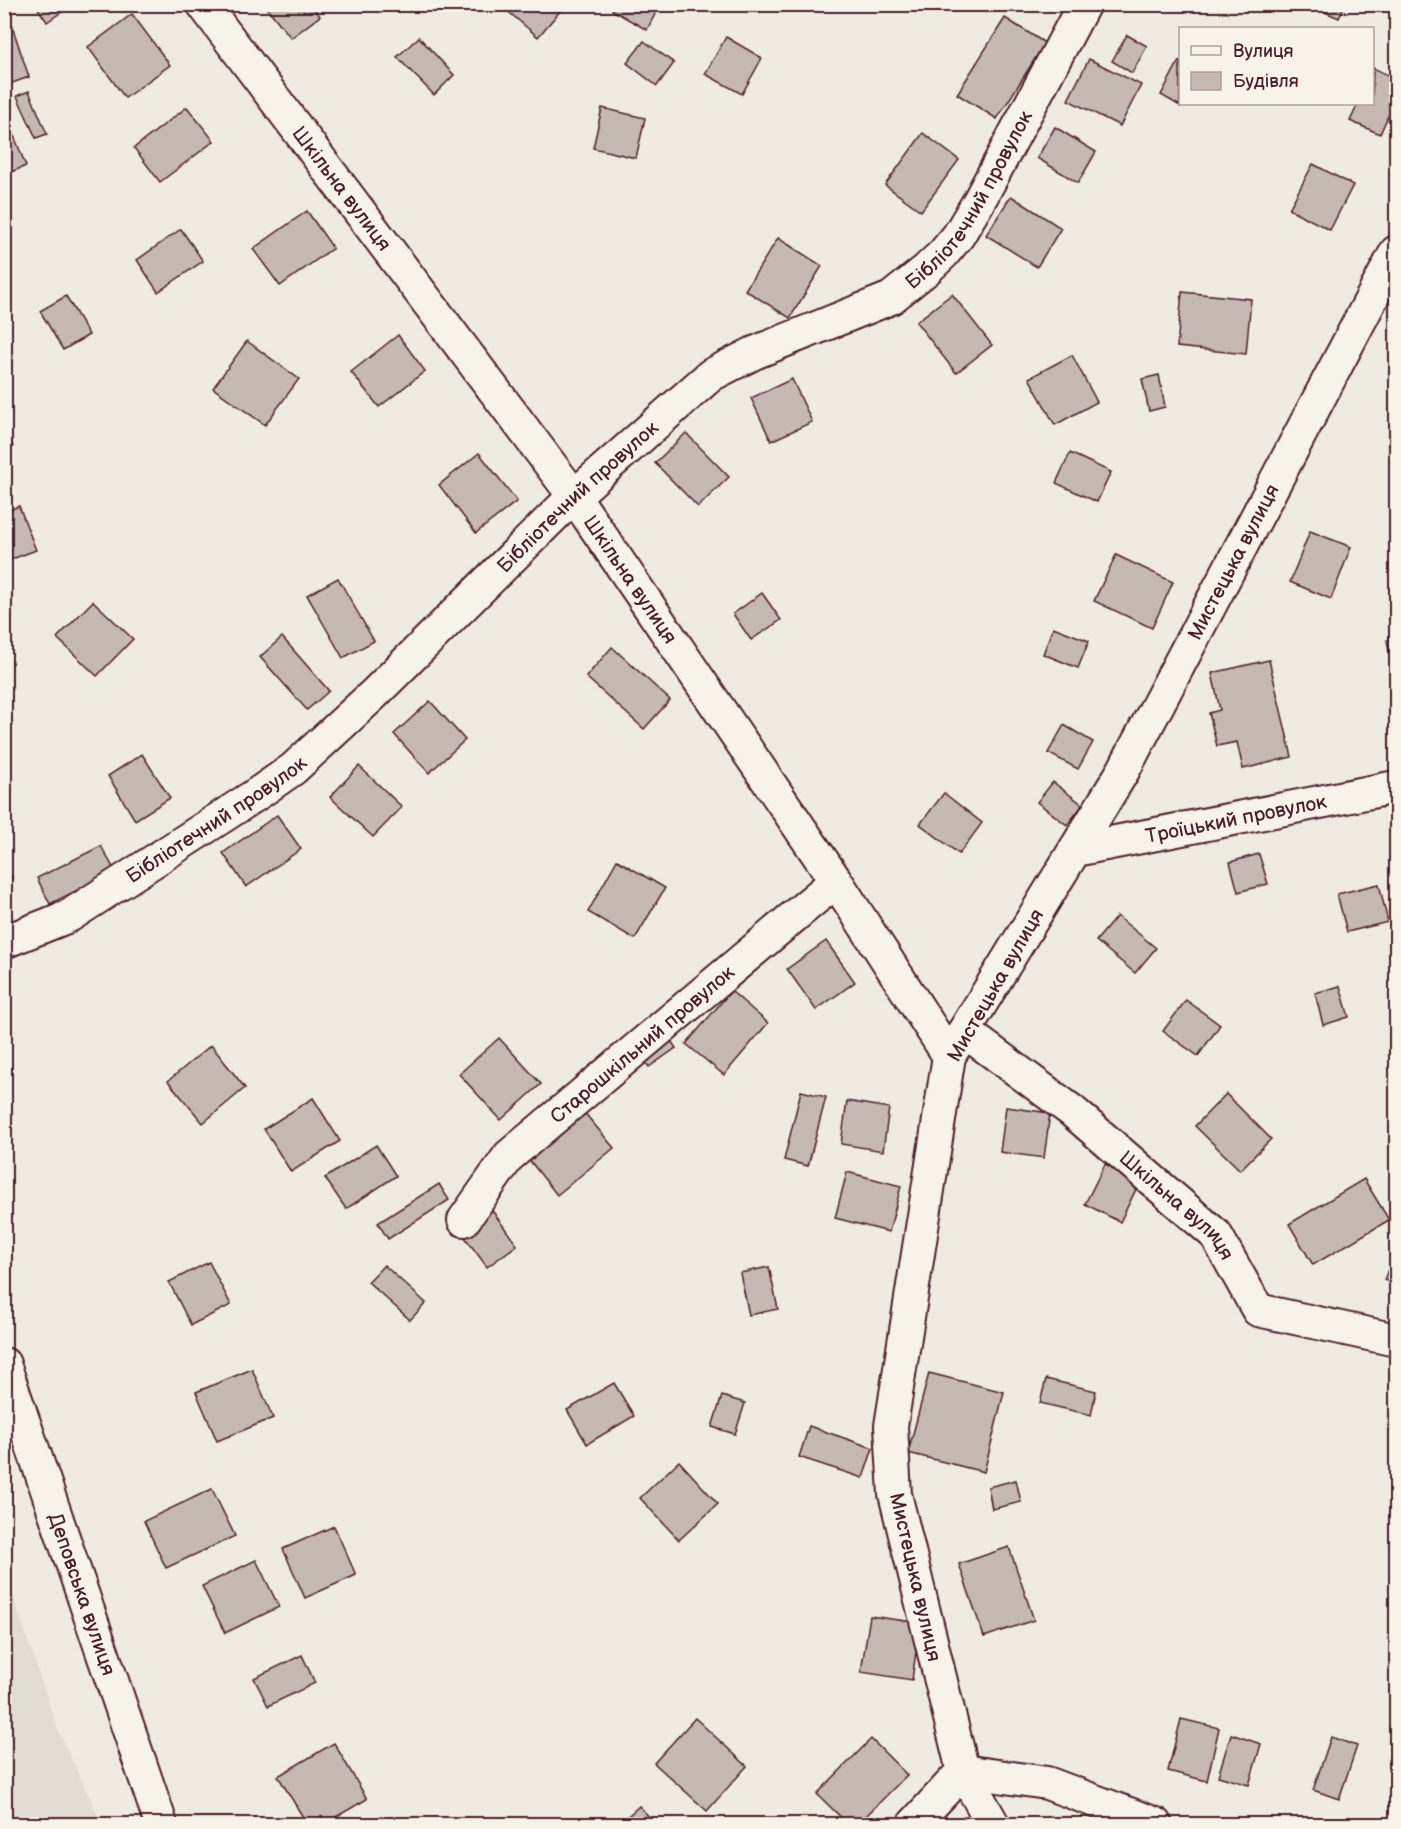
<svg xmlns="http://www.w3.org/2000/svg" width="1401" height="1829" font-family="'Balsamiq Sans',sans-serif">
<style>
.built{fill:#e3dcd2}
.building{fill:#c6b8b3;stroke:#4a1f2b;stroke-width:1.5}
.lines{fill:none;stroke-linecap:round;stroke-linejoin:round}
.minor-casing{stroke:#4a1f2b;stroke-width:36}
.minor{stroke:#f7f3e8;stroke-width:32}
.labels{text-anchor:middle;stroke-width:4.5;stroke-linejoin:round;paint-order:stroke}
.street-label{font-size:20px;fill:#4a1f2b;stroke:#f7f3e8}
</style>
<rect width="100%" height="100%" fill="#f0ebe0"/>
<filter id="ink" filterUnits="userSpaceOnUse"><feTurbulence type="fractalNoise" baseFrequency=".0167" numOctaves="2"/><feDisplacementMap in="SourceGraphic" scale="12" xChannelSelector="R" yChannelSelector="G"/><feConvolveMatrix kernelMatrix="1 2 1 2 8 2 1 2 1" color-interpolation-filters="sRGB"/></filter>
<g filter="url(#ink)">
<path class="built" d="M5 1573 58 1730 102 1824H5Z"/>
<g class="building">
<path d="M35 4H73L47 22Z"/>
<path d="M264 4H311L320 16 291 38Z"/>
<path d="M507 4H552L560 11 538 37 504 8Z"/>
<path d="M616 4H660L647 30 612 10Z"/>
<path d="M1306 4H1345L1339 18Z"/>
<path d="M132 14 170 65 125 98 88 47Z"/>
<path d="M1005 18 1045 43 997 119 957 94Z"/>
<path d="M13 29 29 77 4 86V32Z"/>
<path d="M1127 35 1147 46 1132 73 1112 61Z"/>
<path d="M419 37 454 75 434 95 397 57Z"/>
<path d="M726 37 762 58 742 94 705 74Z"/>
<path d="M644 41 674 63 657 86 627 63Z"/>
<path d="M1089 59 1141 85 1120 126 1068 100Z"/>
<path d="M1179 61 1180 62V104H1184L1182 107 1161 95Z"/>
<path d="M1373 68 1396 79V98L1380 134 1350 121 1358 104H1372Z"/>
<path d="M29 91 47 134 36 138 17 96Z"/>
<path d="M187 107 214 141 160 182 134 148Z"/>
<path d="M602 108 645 118 636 158 593 148Z"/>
<path d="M9 123 26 166 4 175V125Z"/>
<path d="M1055 127 1096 152 1078 183 1037 158Z"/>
<path d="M923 133 959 160 921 211 885 185Z"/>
<path d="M1313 164 1353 185 1330 230 1289 209Z"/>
<path d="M1011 196 1061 228 1037 267 986 235Z"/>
<path d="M307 211 333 248 280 286 253 249Z"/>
<path d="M181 229 203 261 158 292 137 260Z"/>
<path d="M778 238 822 266 790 318 745 290Z"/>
<path d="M1182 292 1251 299 1246 354 1177 347Z"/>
<path d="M952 294 992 345 956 373 916 322Z"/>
<path d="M66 296 89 335 63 350 40 311Z"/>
<path d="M398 335 425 371 379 407 351 372Z"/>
<path d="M247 341 299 379 265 425 213 388Z"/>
<path d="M1072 355 1097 402 1055 425 1029 378Z"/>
<path d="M1159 375 1165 407 1149 411 1142 379Z"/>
<path d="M792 379 812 422 771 441 751 398Z"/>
<path d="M4 426 13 447 4 451Z"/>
<path d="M686 433 729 477 698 507 655 463Z"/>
<path d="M479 453 517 501 476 533 439 485Z"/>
<path d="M1070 453 1111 472 1097 502 1056 483Z"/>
<path d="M19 506 36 550 4 562V512Z"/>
<path d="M1310 531 1351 547 1331 599 1290 582Z"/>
<path d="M1116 555 1173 582 1152 628 1094 601Z"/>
<path d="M338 578 374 641 343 658 307 595Z"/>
<path d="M762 593 781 620 751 640 733 614Z"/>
<path d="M93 601 133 639 97 676 57 638Z"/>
<path d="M1053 627 1089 641 1078 668 1043 654Z"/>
<path d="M282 637 329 691 307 710 260 657Z"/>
<path d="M1396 638V690L1387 640Z"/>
<path d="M612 647 670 700 644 729 586 677Z"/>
<path d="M1269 660 1292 757 1243 769 1237 742 1217 746 1209 713 1220 710 1212 673Z"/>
<path d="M430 701 465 740 429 773 394 734Z"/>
<path d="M1064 725 1093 742 1078 769 1048 753Z"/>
<path d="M142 754 170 798 135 820 108 776Z"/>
<path d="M359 766 402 807 373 837 330 797Z"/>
<path d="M1053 782 1083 805 1067 825 1037 802Z"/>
<path d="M944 793 982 823 959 854 920 824Z"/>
<path d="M277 815 301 849 246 887 223 853Z"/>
<path d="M101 846 115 871 50 904 37 878Z"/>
<path d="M1259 854 1268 884 1238 892 1230 862Z"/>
<path d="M617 860 665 888 635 939 588 912Z"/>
<path d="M4 863 12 878 4 882Z"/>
<path d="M1379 884 1388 922 1347 932 1337 894Z"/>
<path d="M1117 916 1156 948 1135 973 1096 941Z"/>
<path d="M826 941 855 982 816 1010 787 969Z"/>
<path d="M1340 986 1349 1017 1323 1025 1315 993Z"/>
<path d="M731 991 768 1023 724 1075 686 1044Z"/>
<path d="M1186 1000 1220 1025 1198 1056 1163 1031Z"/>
<path d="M666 1034 676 1048 649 1067 639 1053Z"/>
<path d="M499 1038 541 1084 501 1120 459 1074Z"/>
<path d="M211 1045 245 1088 203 1123 168 1081Z"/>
<path d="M801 1091 826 1097 808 1166 784 1160Z"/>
<path d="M1226 1094 1271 1139 1240 1170 1195 1126Z"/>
<path d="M313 1098 340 1141 291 1172 264 1129Z"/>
<path d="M847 1101 889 1108 883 1151 841 1144Z"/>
<path d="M1006 1107 1050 1113 1044 1158 1000 1152Z"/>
<path d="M583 1111 614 1148 557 1195 527 1157Z"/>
<path d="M376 1145 396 1176 346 1209 325 1178Z"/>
<path d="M1105 1164 1140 1181 1120 1222 1085 1204Z"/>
<path d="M847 1172 901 1186 889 1232 835 1218Z"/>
<path d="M1364 1179 1389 1220 1313 1265 1289 1224Z"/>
<path d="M439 1184 449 1200 388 1239 378 1223Z"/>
<path d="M491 1209 517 1245 487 1267 461 1232Z"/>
<path d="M1395 1251 1396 1252V1284L1384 1280Z"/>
<path d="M209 1262 231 1305 191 1325 169 1282Z"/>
<path d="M384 1265 426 1303 410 1320 368 1282Z"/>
<path d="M769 1267 778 1309 749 1315 740 1273Z"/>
<path d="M252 1369 273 1418 217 1441 196 1392Z"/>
<path d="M929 1373 1004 1392 984 1472 908 1453Z"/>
<path d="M1046 1379 1096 1391 1091 1415 1040 1403Z"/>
<path d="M614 1383 634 1416 587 1444 567 1410Z"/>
<path d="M722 1396 745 1403 735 1434 712 1427Z"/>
<path d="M809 1426 873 1448 863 1478 799 1457Z"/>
<path d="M679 1461 718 1504 679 1540 640 1498Z"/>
<path d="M1016 1480 1021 1502 992 1509 988 1487Z"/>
<path d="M212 1489 235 1536 166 1568 144 1521Z"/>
<path d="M334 1526 356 1575 305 1598 283 1549Z"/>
<path d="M1009 1547 1034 1620 984 1637 959 1564Z"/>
<path d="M256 1560 279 1607 225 1633 202 1586Z"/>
<path d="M870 1616 920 1623 912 1680 861 1672Z"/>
<path d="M302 1655 315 1683 268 1706 254 1678Z"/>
<path d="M695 1718 747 1766 707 1811 654 1763Z"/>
<path d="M1181 1719 1219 1728 1207 1781 1168 1771Z"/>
<path d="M1231 1734 1261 1744 1249 1785 1218 1776Z"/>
<path d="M1331 1737 1357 1746 1339 1799 1313 1790Z"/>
<path d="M871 1739 907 1775 858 1824H848L817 1794Z"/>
<path d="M334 1743 367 1799 324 1824H307L278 1776Z"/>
<path d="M639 1806 656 1824H619Z"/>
</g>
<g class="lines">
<g class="minor-casing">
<g id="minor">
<path id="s1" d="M203 4 574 496 836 881 949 1056"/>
<path id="s2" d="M1075 850 1396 787"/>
<path id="s3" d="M4 942 69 916 254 796 293 769 373 695 574 496 711 375 754 353 891 298 926 270 943 254 958 236 979 201 1084 4"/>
<path id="s4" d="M964 1031 1072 1111 1216 1235 1258 1310 1396 1340"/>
<path id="s5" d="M464 1220 509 1156 836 881"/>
<path id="s6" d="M4 1364 161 1824"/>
<path d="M914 1824 963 1771 1047 1783 1156 1824"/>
<path id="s7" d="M993 1824 963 1771 895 1494 891 1426 949 1056 1123 771 1396 252"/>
</g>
</g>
<use href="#minor" class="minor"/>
</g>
</g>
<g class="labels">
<g class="street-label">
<text dy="7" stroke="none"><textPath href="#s1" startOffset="231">Шкільна вулиця</textPath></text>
<text dy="7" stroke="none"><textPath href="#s3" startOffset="1236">Бібліотечний провулок</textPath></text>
<text dy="7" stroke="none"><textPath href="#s3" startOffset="732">Бібліотечний провулок</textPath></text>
<text dy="7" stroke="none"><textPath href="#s7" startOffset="1359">Мистецька вулиця</textPath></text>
<text dy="7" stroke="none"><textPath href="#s1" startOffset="717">Шкільна вулиця</textPath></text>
<text dy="7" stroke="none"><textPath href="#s3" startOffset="246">Бібліотечний провулок</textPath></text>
<text dy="7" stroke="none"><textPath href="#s2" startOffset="164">Троїцький провулок</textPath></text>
<text transform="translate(995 985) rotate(-60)" y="7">Мистецька вулиця</text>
<text dy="7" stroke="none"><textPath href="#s5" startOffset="252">Старошкільний провулок</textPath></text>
<text dy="7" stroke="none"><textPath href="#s4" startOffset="276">Шкільна вулиця</textPath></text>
<text transform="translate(916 1577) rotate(77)" y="7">Мистецька вулиця</text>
<text dy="7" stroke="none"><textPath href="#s6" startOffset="243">Деповська вулиця</textPath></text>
</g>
</g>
<rect width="1401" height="1829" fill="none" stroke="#f7f3e8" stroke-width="24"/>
<rect x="12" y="12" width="1377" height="1805" fill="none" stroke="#4a1f2b" stroke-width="2" filter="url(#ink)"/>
<rect x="1179" y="27" width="195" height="78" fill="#f7f3e8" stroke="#b29e9c" stroke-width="1.5"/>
<rect x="1191" y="46" width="30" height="9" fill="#f7f3e8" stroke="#b29e9c" stroke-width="1.5"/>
<text x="1233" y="57" font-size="18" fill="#4a1f2b">Вулиця</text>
<rect x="1191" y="72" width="30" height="18" fill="#c6b8b3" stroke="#b29e9c" stroke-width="1.5"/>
<text x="1233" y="87" font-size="18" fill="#4a1f2b">Будівля</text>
</svg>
